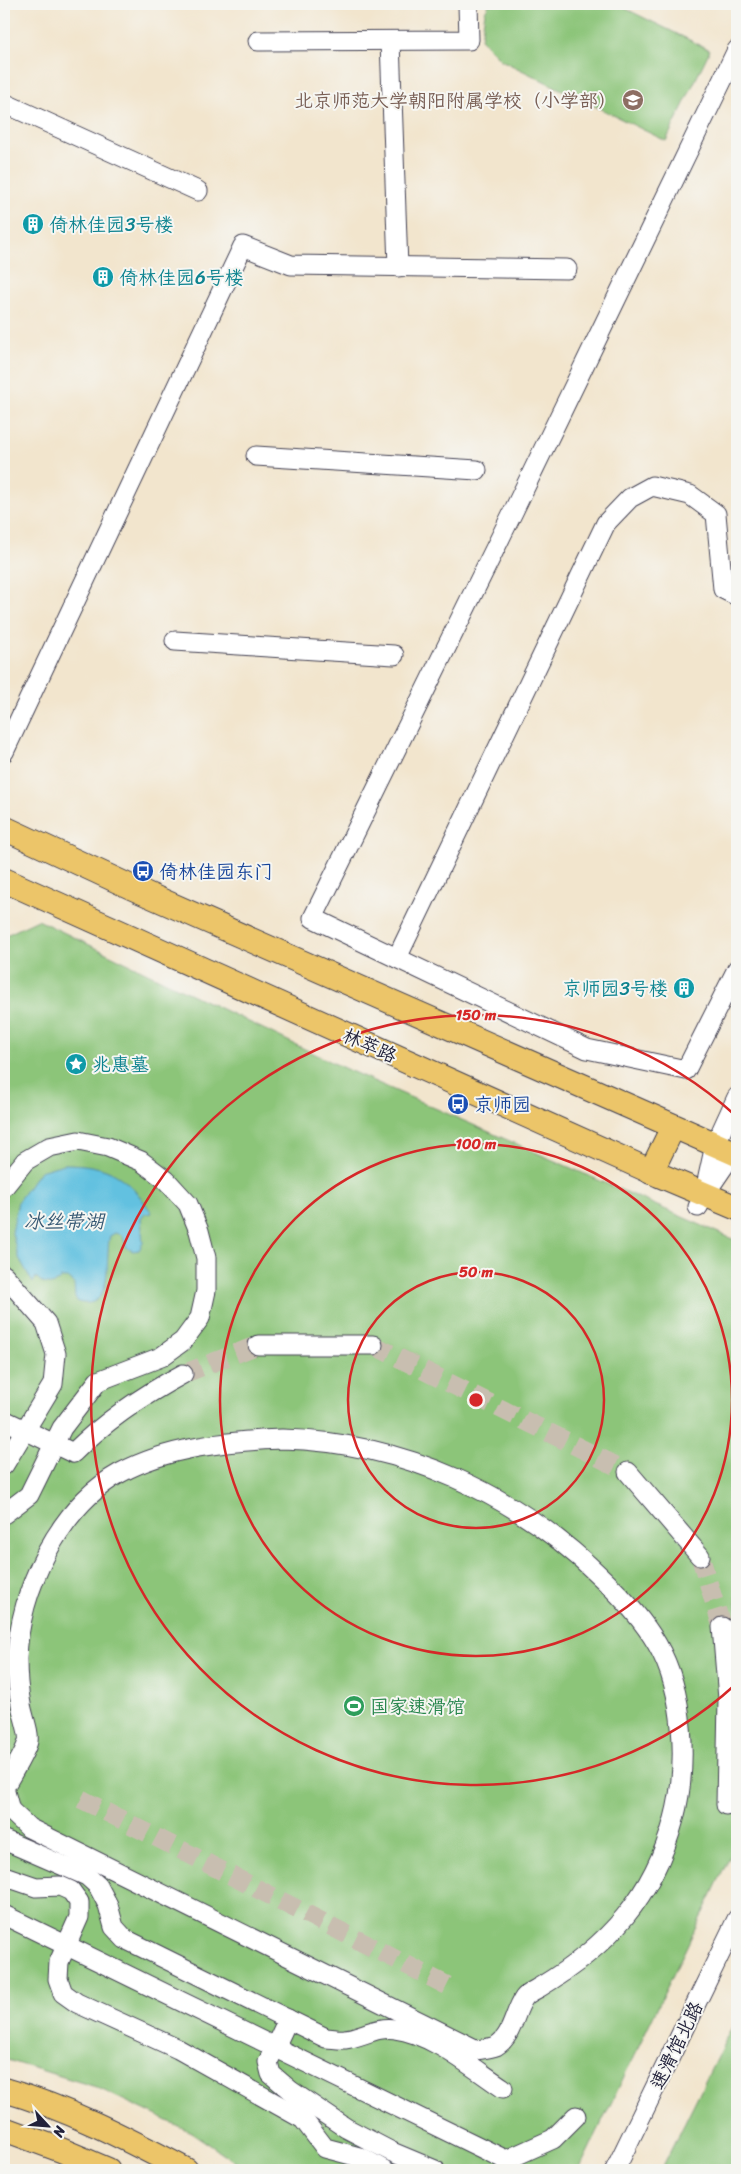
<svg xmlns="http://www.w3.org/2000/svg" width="741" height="2174" font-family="Sriracha,'LXGW WenKai TC',sans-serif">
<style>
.pitch{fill:#8cc579;stroke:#57745a}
.water{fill:#62c1e0;stroke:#42728e}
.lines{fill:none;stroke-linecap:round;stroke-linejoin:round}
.minor-tunnel{stroke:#c8beb0;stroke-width:19;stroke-dasharray:19 9;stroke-linecap:butt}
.minor-casing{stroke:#413f51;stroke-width:21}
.major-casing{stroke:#413f51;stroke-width:26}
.minor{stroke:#fff;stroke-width:19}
.major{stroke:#ecc569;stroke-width:24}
.ring{fill:none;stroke:#d62828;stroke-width:2.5}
.labels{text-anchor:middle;stroke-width:4;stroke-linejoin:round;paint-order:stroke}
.education-label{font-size:19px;fill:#785e54;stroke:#f6f6f2;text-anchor:end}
.culture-label{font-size:19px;fill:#0d838f;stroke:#f6f6f2;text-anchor:start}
.transit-label{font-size:19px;fill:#164399;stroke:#f6f6f2;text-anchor:start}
.street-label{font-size:19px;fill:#22223b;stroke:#f6f6f2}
.leisure-label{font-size:19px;fill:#27864d;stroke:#f6f6f2;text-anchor:start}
.water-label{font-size:20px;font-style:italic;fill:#385a75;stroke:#f6f6f2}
.centre{fill:#d62828;stroke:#f6f6f2;stroke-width:2.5}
.ring-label{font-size:15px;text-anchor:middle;font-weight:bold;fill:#d62828;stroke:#f6f6f2;stroke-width:4;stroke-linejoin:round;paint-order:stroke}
</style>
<rect width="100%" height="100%" fill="#f6f6f2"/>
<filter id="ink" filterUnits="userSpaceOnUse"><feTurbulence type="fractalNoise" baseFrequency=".02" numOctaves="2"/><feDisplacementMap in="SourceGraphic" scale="10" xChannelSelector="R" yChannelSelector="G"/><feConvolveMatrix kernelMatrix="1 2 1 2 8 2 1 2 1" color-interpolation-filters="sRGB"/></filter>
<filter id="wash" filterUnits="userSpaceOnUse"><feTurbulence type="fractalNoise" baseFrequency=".0096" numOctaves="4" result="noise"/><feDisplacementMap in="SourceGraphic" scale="20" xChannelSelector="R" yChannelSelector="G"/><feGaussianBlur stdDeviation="1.12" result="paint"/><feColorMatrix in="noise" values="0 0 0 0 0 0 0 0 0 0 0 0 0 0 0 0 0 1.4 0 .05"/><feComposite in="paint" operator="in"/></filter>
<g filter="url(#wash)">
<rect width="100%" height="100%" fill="#f2e5cd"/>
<g class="pitch">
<path d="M489 4H616L710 50 666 141 501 60 481 39 485 12Z"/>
<path d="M38 920 346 1069 737 1241V1842L579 2170H247L191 2132 96 2087 4 2059V936Z"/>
<path d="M737 2017V2170H661Z"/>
</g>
<path class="water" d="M64 1164C109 1164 127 1176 152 1213L145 1214 141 1219 143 1243 139 1250 133 1251 127 1248 122 1235 115 1233 110 1236C104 1255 116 1312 78 1302L75 1297 74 1283 68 1278H61L52 1285 43 1283 36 1277 33 1283 18 1256 12 1233 18 1201 40 1171Z"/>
</g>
<g filter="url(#ink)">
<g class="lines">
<g class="minor-tunnel">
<path d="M373 1345 628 1472"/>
<path d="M183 1374 258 1345"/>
<path d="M700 1556 722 1627"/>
<path d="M81 1799 454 1989"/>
</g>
<g class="minor-casing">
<g id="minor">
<path d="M258 41 469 40 468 4"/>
<path d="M390 41 398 267"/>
<path d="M737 50 513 512 313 918 587 1049 686 1070 737 969"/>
<path d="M4 103 198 191"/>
<path d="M256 456 477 470"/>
<path d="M175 641 394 655"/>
<path d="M4 752 243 246 291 265 567 269"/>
<path d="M397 958 606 523 630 498 652 486 690 495 716 514 723 589 737 596"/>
<path d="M4 1187 25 1161 49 1147 78 1141 108 1147 141 1161 166 1180 188 1204 199 1231 206 1258V1291L200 1318 183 1341 161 1357 98 1381 62 1428 29 1495 4 1514"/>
<path d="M709 1188 737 1147"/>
<path d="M698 1207 704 1195 715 1145 737 1097"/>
<path d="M4 1275 46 1323 56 1354 53 1384 4 1465"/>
<path d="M258 1345H373"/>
<path d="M4 1420 73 1453C105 1421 142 1396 183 1374"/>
<path d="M282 1439C403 1442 517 1494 603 1579 623 1598 643 1620 657 1644 685 1692 688 1766 674 1819 653 1897 608 1946 540 1987 535 1990 527 1993 524 1998 514 2012 513 2036 496 2046 491 2048 483 2049 477 2050L29 1828 10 1810 4 1788C10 1776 26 1752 28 1741 30 1733 22 1713 21 1704 18 1689 17 1674 17 1659 19 1591 59 1507 120 1473 168 1447 228 1441 282 1439Z"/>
<path d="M628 1472 700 1556"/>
<path d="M722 1627 728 1699 726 1805"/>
<path d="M4 1840 87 1876 98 1886 108 1905 114 1927 125 1939 326 2038C332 2038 339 2040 345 2039 362 2037 377 2026 395 2029 431 2033 473 2068 503 2088"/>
<path d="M4 1876 36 1887 60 1886 71 1891 79 1902V1917L59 1962 58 1979 63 1993 77 2003 178 2049 303 2119 325 2148 363 2158 384 2170"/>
<path d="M4 1915 506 2160 553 2139 576 2116"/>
<path d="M288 2019 268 2062 271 2074 291 2091 346 2128 392 2152 435 2170"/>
<path d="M615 2170 737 1919"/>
</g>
</g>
<g class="major-casing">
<g id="major">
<path d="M4 828 133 888 737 1154"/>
<path d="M4 880 659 1175 737 1208"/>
<path d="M651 1172 673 1127"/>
<path d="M4 2090C68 2108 127 2139 186 2170"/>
<path d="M4 2129 61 2150 108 2170"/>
</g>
</g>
<use href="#minor" class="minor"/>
<use href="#major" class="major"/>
</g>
</g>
<g class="ring">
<circle cx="476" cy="1400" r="128"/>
<circle cx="476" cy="1400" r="256"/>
<path d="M736 1684A385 385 0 1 1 736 1116"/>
</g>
<defs>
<g id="school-disc" transform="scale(1.125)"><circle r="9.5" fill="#8d6e63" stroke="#f6f6f2"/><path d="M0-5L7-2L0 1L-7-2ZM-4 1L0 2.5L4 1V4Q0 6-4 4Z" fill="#fff"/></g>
<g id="building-disc" transform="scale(1.125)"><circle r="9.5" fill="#0f9aa8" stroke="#f6f6f2"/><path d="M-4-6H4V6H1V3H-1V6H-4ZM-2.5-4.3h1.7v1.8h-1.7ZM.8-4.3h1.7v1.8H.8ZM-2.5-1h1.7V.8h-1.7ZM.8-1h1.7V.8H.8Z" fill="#fff"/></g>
<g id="bus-disc" transform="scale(1.125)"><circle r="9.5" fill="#1a4fb4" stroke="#f6f6f2"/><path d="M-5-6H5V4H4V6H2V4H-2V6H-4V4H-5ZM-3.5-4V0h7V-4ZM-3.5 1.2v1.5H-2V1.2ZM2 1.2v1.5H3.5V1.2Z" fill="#fff"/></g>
<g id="sight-disc" transform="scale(1.125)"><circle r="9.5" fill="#0f9aa8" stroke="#f6f6f2"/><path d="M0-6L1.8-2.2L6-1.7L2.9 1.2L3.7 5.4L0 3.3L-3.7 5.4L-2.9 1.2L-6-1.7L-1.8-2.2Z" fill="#fff"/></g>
<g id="stadium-disc" transform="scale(1.125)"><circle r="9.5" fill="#2e9e5b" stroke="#f6f6f2"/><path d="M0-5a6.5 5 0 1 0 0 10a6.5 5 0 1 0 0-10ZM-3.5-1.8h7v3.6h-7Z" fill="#fff"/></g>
</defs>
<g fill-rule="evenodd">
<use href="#school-disc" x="633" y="100"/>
<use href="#building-disc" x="33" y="224"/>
<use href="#building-disc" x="103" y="277"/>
<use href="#bus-disc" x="143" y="871"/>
<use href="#building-disc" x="684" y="988"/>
<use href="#sight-disc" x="76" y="1064"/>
<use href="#bus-disc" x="458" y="1104"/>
<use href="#stadium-disc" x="354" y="1706"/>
</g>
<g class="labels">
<g class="education-label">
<text x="617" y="107">北京师范大学朝阳附属学校（小学部）</text>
</g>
<g class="culture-label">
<text x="49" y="231">倚林佳园3号楼</text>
<text x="119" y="284">倚林佳园6号楼</text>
<text x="668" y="995" text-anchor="end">京师园3号楼</text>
<text x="92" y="1071">兆惠墓</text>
</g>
<g class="transit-label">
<text x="159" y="878">倚林佳园东门</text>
<text x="474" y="1111">京师园</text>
</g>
<g class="street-label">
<text transform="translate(370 1045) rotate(24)" y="7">林萃路</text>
<text transform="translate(676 2045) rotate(-64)" y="7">速滑馆北路</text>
</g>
<g class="leisure-label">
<text x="370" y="1713">国家速滑馆</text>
</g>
<g class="water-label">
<text x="64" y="1228">冰丝带湖</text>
</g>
</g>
<circle cx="476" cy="1400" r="8" class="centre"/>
<g class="ring-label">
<text x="476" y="1020">150 m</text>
<text x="476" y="1149">100 m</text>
<text x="476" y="1277">50 m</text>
</g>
<rect width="741" height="2174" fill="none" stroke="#f6f6f2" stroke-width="20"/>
<g transform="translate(48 2126) rotate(116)" stroke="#f6f6f2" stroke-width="4" paint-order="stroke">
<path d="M0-4L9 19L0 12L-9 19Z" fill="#22223b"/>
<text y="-8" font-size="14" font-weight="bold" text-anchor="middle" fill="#22223b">N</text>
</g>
</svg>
